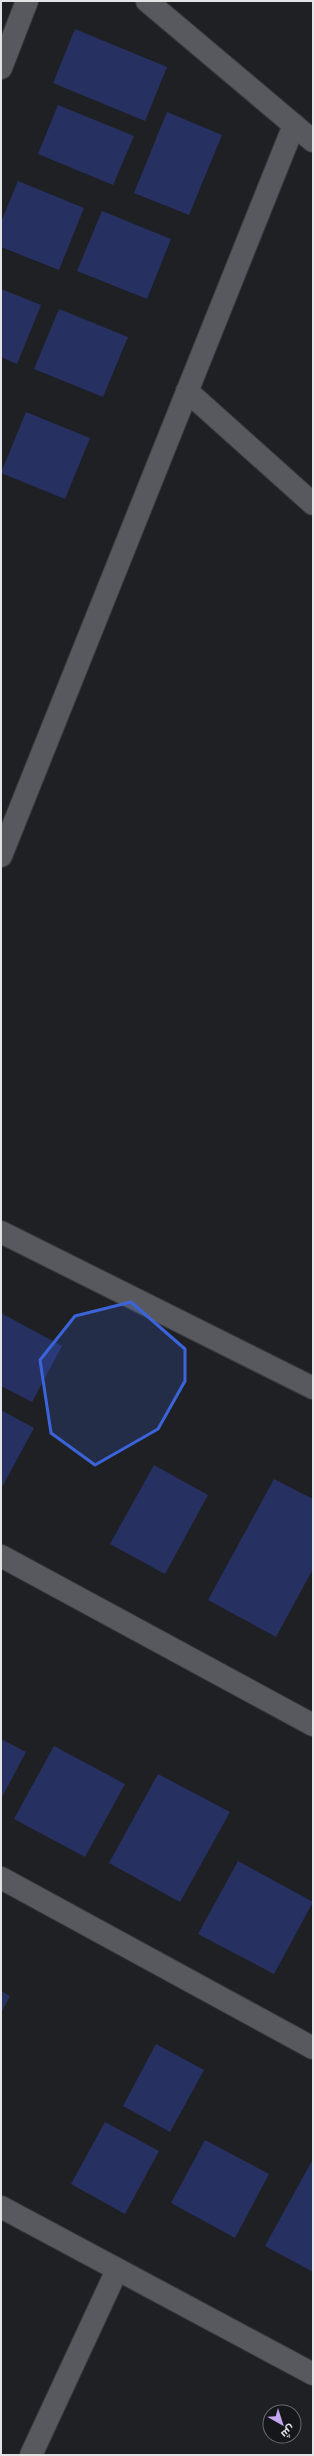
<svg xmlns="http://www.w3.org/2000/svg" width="314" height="2456" font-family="'Public Sans',Cairo,sans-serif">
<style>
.building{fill:#263061}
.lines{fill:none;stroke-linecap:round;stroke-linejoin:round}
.street-casing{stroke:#393a3d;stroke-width:24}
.street{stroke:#58595e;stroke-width:22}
.marked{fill:#3b64da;fill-opacity:0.2;stroke:#3b64da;stroke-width:3;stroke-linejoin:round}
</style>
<rect width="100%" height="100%" fill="#1f2024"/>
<g class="building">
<path d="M75 29 167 67 145 121 53 83Z"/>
<path d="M58 105 134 136 113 185 38 154Z"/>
<path d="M167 112 222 135 189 215 134 193Z"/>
<path d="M18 181 84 208 59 270 1 247V222Z"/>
<path d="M102 211 171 239 147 299 77 271Z"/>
<path d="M1 289 41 305 17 364 1 357Z"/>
<path d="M59 309 128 337 103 397 34 369Z"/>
<path d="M26 412 90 438 65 499 1 473Z"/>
<path d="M1 1313 62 1346 32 1402 1 1386Z"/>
<path d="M1 1410 34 1428 1 1489Z"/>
<path d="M154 1465 208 1495 165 1574 110 1544Z"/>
<path d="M274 1479 313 1499V1569L276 1637 208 1600Z"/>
<path d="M1 1739 26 1752 1 1799Z"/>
<path d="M54 1746 125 1784 85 1857 14 1819Z"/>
<path d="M158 1774 230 1812 180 1902 109 1863Z"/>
<path d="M238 1861 313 1902 274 1974 198 1934Z"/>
<path d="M1 1991 10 1996 1 2013Z"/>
<path d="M156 2044 204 2070 170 2132 123 2106Z"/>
<path d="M105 2122 159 2151 125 2214 71 2184Z"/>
<path d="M205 2140 269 2174 235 2238 171 2203Z"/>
<path d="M313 2159V2272L265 2246Z"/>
</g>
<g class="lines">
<g class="street-casing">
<g id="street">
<path d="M147 1 313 141"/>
<path d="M1 68 27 1"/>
<path d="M187 391 313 504"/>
<path d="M1 856 294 125"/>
<path d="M1 1232 313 1388"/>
<path d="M1 1556 313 1725"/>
<path d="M1 1878 313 2048"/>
<path d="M1 2207 313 2374"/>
<path d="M31 2455 117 2270"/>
</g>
</g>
<use href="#street" class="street"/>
</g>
<path class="marked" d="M131 1302 185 1349V1381L158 1429 95 1465 51 1433 40 1360 75 1316Z"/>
<rect width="314" height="2456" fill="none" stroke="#e4e4e7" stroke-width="4"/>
<g transform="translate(282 2424) rotate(141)"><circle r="19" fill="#15171a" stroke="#68696c"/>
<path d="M0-3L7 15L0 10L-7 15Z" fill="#c5a7f1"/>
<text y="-6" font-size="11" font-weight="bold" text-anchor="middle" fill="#e4e4e7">ش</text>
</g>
</svg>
